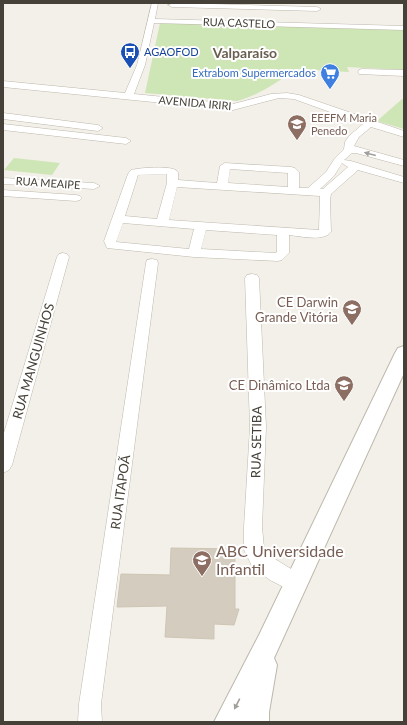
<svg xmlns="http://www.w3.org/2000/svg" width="407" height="725" font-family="Lato,sans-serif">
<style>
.green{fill:#cee5b5}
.building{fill:#d4ccbf;stroke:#cec5b3}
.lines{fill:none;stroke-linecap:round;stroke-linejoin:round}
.minor-casing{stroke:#beb8ac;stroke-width:1}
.tertiary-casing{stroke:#beb8ac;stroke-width:2}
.minor{fill:#fff;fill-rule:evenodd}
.tertiary{fill:#fff;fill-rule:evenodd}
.oneway{fill:#a2a09c}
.labels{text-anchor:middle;stroke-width:4;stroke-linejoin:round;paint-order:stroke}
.far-street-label{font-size:11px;fill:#464138;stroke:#fff}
.far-transit-label{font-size:11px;fill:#164399;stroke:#fff;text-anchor:start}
.far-shop-label{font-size:11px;fill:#366cbe;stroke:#fff;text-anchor:end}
.far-education-label{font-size:11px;fill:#785e54;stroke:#fff;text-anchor:start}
.education-label{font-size:13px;fill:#785e54;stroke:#fff;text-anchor:end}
.street-label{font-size:13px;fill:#464138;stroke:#fff}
.far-district-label{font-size:14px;font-weight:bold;fill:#695f50;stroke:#fff}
.near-education-label{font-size:16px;fill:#785e54;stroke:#fff;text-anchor:start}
</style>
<rect width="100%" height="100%" fill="#f3f0e9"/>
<g class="green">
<path d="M160 23 404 30V70L347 67 349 72 295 69C277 83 259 95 237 101L145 93Z"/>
<path d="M402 99 404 100V129L377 121Z"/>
<path d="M14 158 60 163 52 175 4 170Z"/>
</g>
<path class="building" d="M171 548 235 549V609H239L234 625 214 624V639L165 637 167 606 117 607 121 574 170 575Z"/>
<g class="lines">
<g class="minor-casing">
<g id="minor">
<path d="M152 3H158L155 19 404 26V30L154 23 145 65 134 94 233 104 271 94 287 93 299 95 404 131V137L371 127 359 137 354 146 404 160V166L356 153H352L344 160 351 161 404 177V183L358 170 331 194 330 200 331 232C323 242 300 236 289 235V253L282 260 278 261 194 257 107 248 104 241 128 174 131 170C139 168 171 165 177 171 179 173 178 177 178 180L217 183 220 166 225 163 291 167 295 168 299 172V188H308L326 172 335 158 344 149 345 142 349 136 363 124 294 99 279 98 233 110 3 87V81L125 93 137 65ZM342 163 348 167 323 189H320L334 176ZM230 169 288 173V187L228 183ZM167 174V183L157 219 125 216 138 175ZM177 187 320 196 319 230 169 220ZM123 223 194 229 189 249 116 242ZM206 230 277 235V252L275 253 201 249Z"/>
<path d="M176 3 317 7 321 9 317 11 172 7 168 5Z"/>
<path d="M362 69 404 70V76L359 74 358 72 359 70Z"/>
<path d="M3 113 98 125 103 128 98 131 3 119Z"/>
<path d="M3 124 126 138 131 141 126 144 3 130Z"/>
<path d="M3 178 94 183 100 186 94 189 3 184Z"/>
<path d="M3 190 76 195 80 196 82 198 80 200 76 201 3 196Z"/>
<path d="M63 253 67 254 69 257 12 465 9 470 3 473V436L57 257 59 254Z"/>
<path d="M152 259 157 260 158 263 101 704 102 722H78L79 704 146 263 147 260Z"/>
<path d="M252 274 257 275 259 278 266 427 262 527 264 548 267 554 304 577 307 584 304 591 297 594 270 580 253 568 244 550V527L250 427 245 278 247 275Z"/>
</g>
</g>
<g class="tertiary-casing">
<path id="tertiary" d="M404 346V373L274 658 277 665 269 712V722H214L259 635 395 353 398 348Z"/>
</g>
<use href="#minor" class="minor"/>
<use href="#tertiary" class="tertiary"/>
</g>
<defs><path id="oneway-solid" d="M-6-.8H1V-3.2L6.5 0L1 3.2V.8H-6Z"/></defs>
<g class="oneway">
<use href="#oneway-solid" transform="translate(370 154) rotate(-165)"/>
<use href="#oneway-solid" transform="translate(237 704) rotate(117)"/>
</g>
<defs>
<g id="bus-pin" transform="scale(1)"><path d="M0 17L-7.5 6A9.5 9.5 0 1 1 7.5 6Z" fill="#1a4fb4" stroke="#fff"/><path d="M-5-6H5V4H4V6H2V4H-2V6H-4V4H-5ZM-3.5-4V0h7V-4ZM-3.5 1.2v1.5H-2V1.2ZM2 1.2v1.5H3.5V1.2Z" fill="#fff"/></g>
<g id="supermarket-pin" transform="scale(1)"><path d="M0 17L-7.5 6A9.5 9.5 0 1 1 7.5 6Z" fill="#3f7fe0" stroke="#fff"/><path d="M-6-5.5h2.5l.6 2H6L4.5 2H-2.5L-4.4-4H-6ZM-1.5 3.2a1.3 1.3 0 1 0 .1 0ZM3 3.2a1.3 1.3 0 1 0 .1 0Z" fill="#fff"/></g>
<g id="school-pin" transform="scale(1)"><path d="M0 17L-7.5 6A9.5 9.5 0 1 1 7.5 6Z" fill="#8d6e63" stroke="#fff"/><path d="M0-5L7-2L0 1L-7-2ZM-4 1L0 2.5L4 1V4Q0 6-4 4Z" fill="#fff"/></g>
</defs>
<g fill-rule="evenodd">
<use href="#bus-pin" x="130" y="52"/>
<use href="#supermarket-pin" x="330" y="73"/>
<use href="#school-pin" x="297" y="124"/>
<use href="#school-pin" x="352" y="309"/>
<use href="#school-pin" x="344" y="385"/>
<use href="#school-pin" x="202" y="560"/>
</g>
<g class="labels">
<g class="far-street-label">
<text transform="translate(239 23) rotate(2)" y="4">RUA CASTELO</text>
<text transform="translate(195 103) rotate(5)" y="4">AVENIDA IRIRI</text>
<text transform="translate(48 183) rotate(4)" y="4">RUA MEAIPE</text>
</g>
<g class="far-transit-label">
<text x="144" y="56">AGAOFOD</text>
</g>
<g class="far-shop-label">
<text x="316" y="77">Extrabom Supermercados</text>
</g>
<g class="far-education-label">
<text x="311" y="122">EEEFM Maria<tspan x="311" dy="13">Penedo</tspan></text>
</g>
<g class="education-label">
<text x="338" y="307">CE Darwin<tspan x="338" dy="15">Grande Vitória</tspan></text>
<text x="330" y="390">CE Dinâmico Ltda</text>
</g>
<g class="street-label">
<text transform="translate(33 361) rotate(-74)" y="5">RUA MANGUINHOS</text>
<text transform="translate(256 442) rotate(-89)" y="5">RUA SETIBA</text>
<text transform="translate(120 492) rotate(-82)" y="5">RUA ITAPOÃ</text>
</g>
<g class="far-district-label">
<text x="245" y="58">Valparaíso</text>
</g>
<g class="near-education-label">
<text x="216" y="557">ABC Universidade<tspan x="216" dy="18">Infantil</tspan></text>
</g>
</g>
<rect width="407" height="725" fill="none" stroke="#464138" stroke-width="8"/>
</svg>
